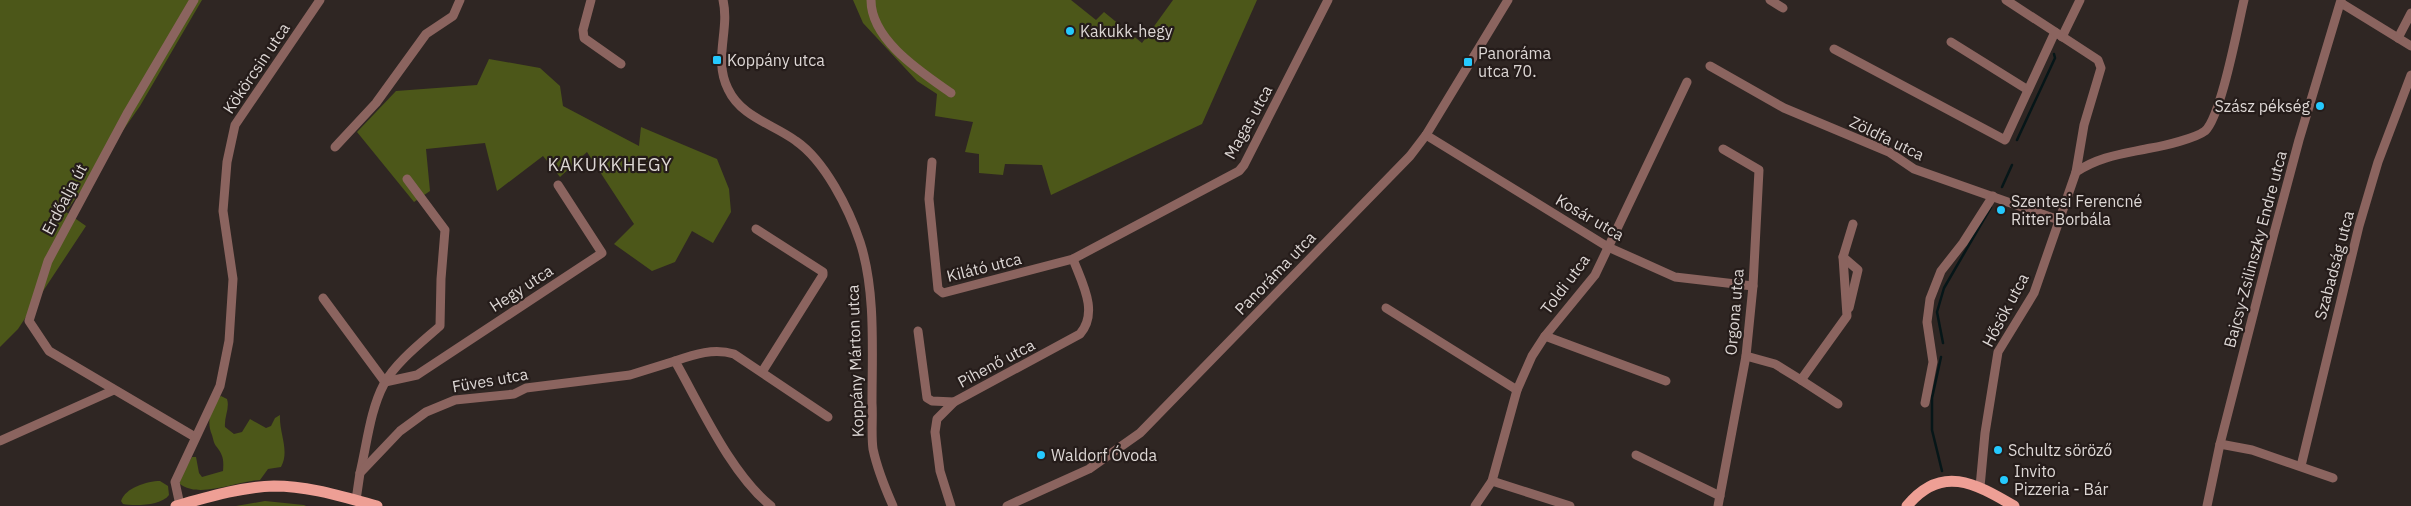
<svg xmlns="http://www.w3.org/2000/svg" width="2411" height="506" font-family="'IBM Plex Sans',sans-serif">
<style>
.green{fill:#4c5719}
.lines{fill:none;stroke-linecap:round;stroke-linejoin:round}
.stream{stroke:#061618;stroke-width:2.5}
.minor{stroke:#8b645f;stroke-width:9}
.major{stroke:#ee9f95;stroke-width:11}
.poi-dot{fill:#25c9fe;stroke:#251c1a;stroke-width:2}
.labels{text-anchor:middle;stroke-width:4.5;stroke-linejoin:round;paint-order:stroke}
.poi-label{font-size:16px;fill:#ddd7d5;stroke:#251c1a;text-anchor:start}
.street-label{font-size:16px;fill:#ddd7d5;stroke:#251c1a}
.neighbourhood-label{font-size:18px;letter-spacing:1px;fill:#ddd7d5;stroke:#251c1a}
</style>
<rect width="100%" height="100%" fill="#2f2623"/>
<g class="green">
<path d="M0 0H202L140 106 66 212 86 226 18 329 0 347Z"/>
<path d="M853 0H1071L1096 20 1104 12 1142 43 1173 0H1257L1202 124 1051 195 1042 165 1005 164 1003 175 979 173V154L965 152 973 122 935 116 937 94 917 81 863 23Z"/>
<path d="M489 59 540 68 560 86 563 106 639 146 641 127 717 159 729 189 731 212 713 243 692 231 675 262 652 271 614 244 634 224 587 152 560 177 543 156 497 191 485 143 426 149 430 191 414 202 357 132 396 91 477 85Z"/>
<path d="M221 396 227 399C230 408 224 417 225 427L234 434 242 432 250 419 266 428 271 426 275 418 280 415C279 434 290 450 281 467L268 469 260 480C238 481 199 499 180 484V477L192 457H196L199 473 202 477 223 471C224 459 223 455 216 446 214 444 213 438 212 435 206 420 211 411 218 398Z"/>
<path d="M160 481 168 486 169 495C161 506 134 506 123 504L121 501C125 488 147 481 160 481Z"/>
<path d="M265 501 304 505 306 506H236Z"/>
</g>
<g class="lines">
<g class="stream">
<path d="M2017 140 2055 58 2054 54"/>
<path d="M2002 187 2012 165"/>
<path d="M1943 343 1937 312 1944 288 1991 207"/>
<path d="M1941 357 1932 398V430L1942 471"/>
</g>
<g class="minor">
<path d="M194 0 128 112 48 261 29 321 49 351 195 437"/>
<path d="M591 0 583 30 584 38 621 64"/>
<path d="M723 0C730 30 713 59 728 89 741 117 773 124 796 141 825 161 849 209 860 242 876 291 872 352 872 403 873 418 871 435 873 449 877 468 885 488 893 506"/>
<path d="M871 0C871 40 921 72 951 93"/>
<path d="M1770 0 1783 8"/>
<path d="M2341 3 2411 46"/>
<path d="M2062 37 2080 0"/>
<path d="M2398 38 2411 13"/>
<path d="M1951 42 2028 90"/>
<path d="M1834 49 2005 140 2055 32"/>
<path d="M1710 66 1784 108 1889 152 1914 169 2059 220"/>
<path d="M1426 135 1608 247 1675 277 1753 286"/>
<path d="M335 147 376 103 426 34 453 16 460 0"/>
<path d="M932 162 929 199 938 289 943 293 1073 259 1239 171 1244 165 1328 0"/>
<path d="M2076 172C2100 156 2123 154 2151 148 2164 146 2196 138 2205 131 2221 117 2238 25 2244 0"/>
<path d="M756 229 823 272V275L762 372"/>
<path d="M1843 257 1858 270 1849 308"/>
<path d="M323 298 385 382 417 375 602 253 558 185"/>
<path d="M1386 308 1517 390"/>
<path d="M918 331 927 398 932 401 954 402"/>
<path d="M1545 336 1666 381"/>
<path d="M1746 356 1775 364 1801 380 1847 316 1843 257 1853 224"/>
<path d="M1801 380 1838 404"/>
<path d="M1925 403 1933 362 1927 322 1930 299 1941 271 1963 243 1993 196"/>
<path d="M0 441 114 390"/>
<path d="M2220 444 2252 450 2333 478"/>
<path d="M1636 455 1720 496"/>
<path d="M2301 466 2359 226 2378 162 2411 75"/>
<path d="M360 473C367 444 370 410 384 384 395 363 422 342 440 326L441 279 445 230 407 179"/>
<path d="M1492 481 1570 506"/>
<path d="M1980 487 1985 433 1998 352 2034 293 2076 172 2084 125 2101 68 2098 60 2006 0"/>
<path d="M356 500 360 473 400 431 426 412 455 400 514 394 526 388 630 375 675 361"/>
<path d="M180 505 175 482 220 386 229 341 233 279 223 211 227 162 235 125 320 0"/>
<path d="M771 506C731 474 701 407 675 361 695 354 714 348 734 354L828 417"/>
<path d="M951 506 940 471 935 432 937 419 954 402 1080 334C1099 312 1082 283 1073 259"/>
<path d="M1007 506 1089 469 1140 433 1410 156 1426 135 1508 0"/>
<path d="M1475 506 1492 481 1517 390 1532 356 1545 336 1595 275 1687 82"/>
<path d="M1718 506 1746 356 1753 286 1759 170 1723 149"/>
<path d="M2207 506 2220 444 2273 237 2299 140 2341 0"/>
</g>
<g class="major">
<path d="M176 506C208 497 241 487 274 486 309 486 343 497 377 506"/>
<path d="M1907 506C1941 464 1975 483 2014 506"/>
</g>
</g>
<g class="poi-dot">
<circle cx="1070" cy="31" r="5"/>
<rect x="712" y="55" width="10" height="10" rx="2.5"/>
<rect x="1463" y="57" width="10" height="10" rx="2.5"/>
<circle cx="2320" cy="106" r="5"/>
<circle cx="2001" cy="210" r="5"/>
<circle cx="1998" cy="450" r="5"/>
<circle cx="1041" cy="455" r="5"/>
<circle cx="2004" cy="480" r="5"/>
</g>
<g class="labels">
<g class="poi-label">
<text x="1080" y="37">Kakukk-hegy</text>
<text x="1478" y="59">Panoráma<tspan x="1478" dy="18">utca 70.</tspan></text>
<text x="727" y="66">Koppány utca</text>
<text x="2310" y="112" text-anchor="end">Szász pékség</text>
<text x="2011" y="207">Szentesi Ferencné<tspan x="2011" dy="18">Ritter Borbála</tspan></text>
<text x="2008" y="456">Schultz söröző</text>
<text x="1051" y="461">Waldorf Óvoda</text>
<text x="2014" y="477">Invito<tspan x="2014" dy="18">Pizzeria - Bár</tspan></text>
</g>
<g class="street-label">
<text transform="translate(256 68) rotate(-56)" y="6">Kökörcsin utca</text>
<text transform="translate(1248 122) rotate(-61)" y="6">Magas utca</text>
<text transform="translate(1887 138) rotate(26)" y="6">Zöldfa utca</text>
<text transform="translate(64 199) rotate(-62)" y="6">Erdőalja út</text>
<text transform="translate(1590 217) rotate(30)" y="6">Kosár utca</text>
<text transform="translate(2255 249) rotate(-75)" y="6">Bajcsy-Zsilinszky Endre utca</text>
<text transform="translate(2334 265) rotate(-75)" y="6">Szabadság utca</text>
<text transform="translate(984 267) rotate(-14)" y="6">Kilátó utca</text>
<text transform="translate(1275 273) rotate(-46)" y="6">Panoráma utca</text>
<text transform="translate(1565 284) rotate(-53)" y="6">Toldi utca</text>
<text transform="translate(521 288) rotate(-33)" y="6">Hegy utca</text>
<text transform="translate(2005 310) rotate(-62)" y="6">Hősök utca</text>
<text transform="translate(1734 312) rotate(-85)" y="6">Orgona utca</text>
<text transform="translate(855 361) rotate(-92)" y="6">Koppány Márton utca</text>
<text transform="translate(996 363) rotate(-28)" y="6">Pihenő utca</text>
<text transform="translate(490 380) rotate(-10)" y="6">Füves utca</text>
</g>
<g class="neighbourhood-label">
<text x="610" y="171">KAKUKKHEGY</text>
</g>
</g>
</svg>
